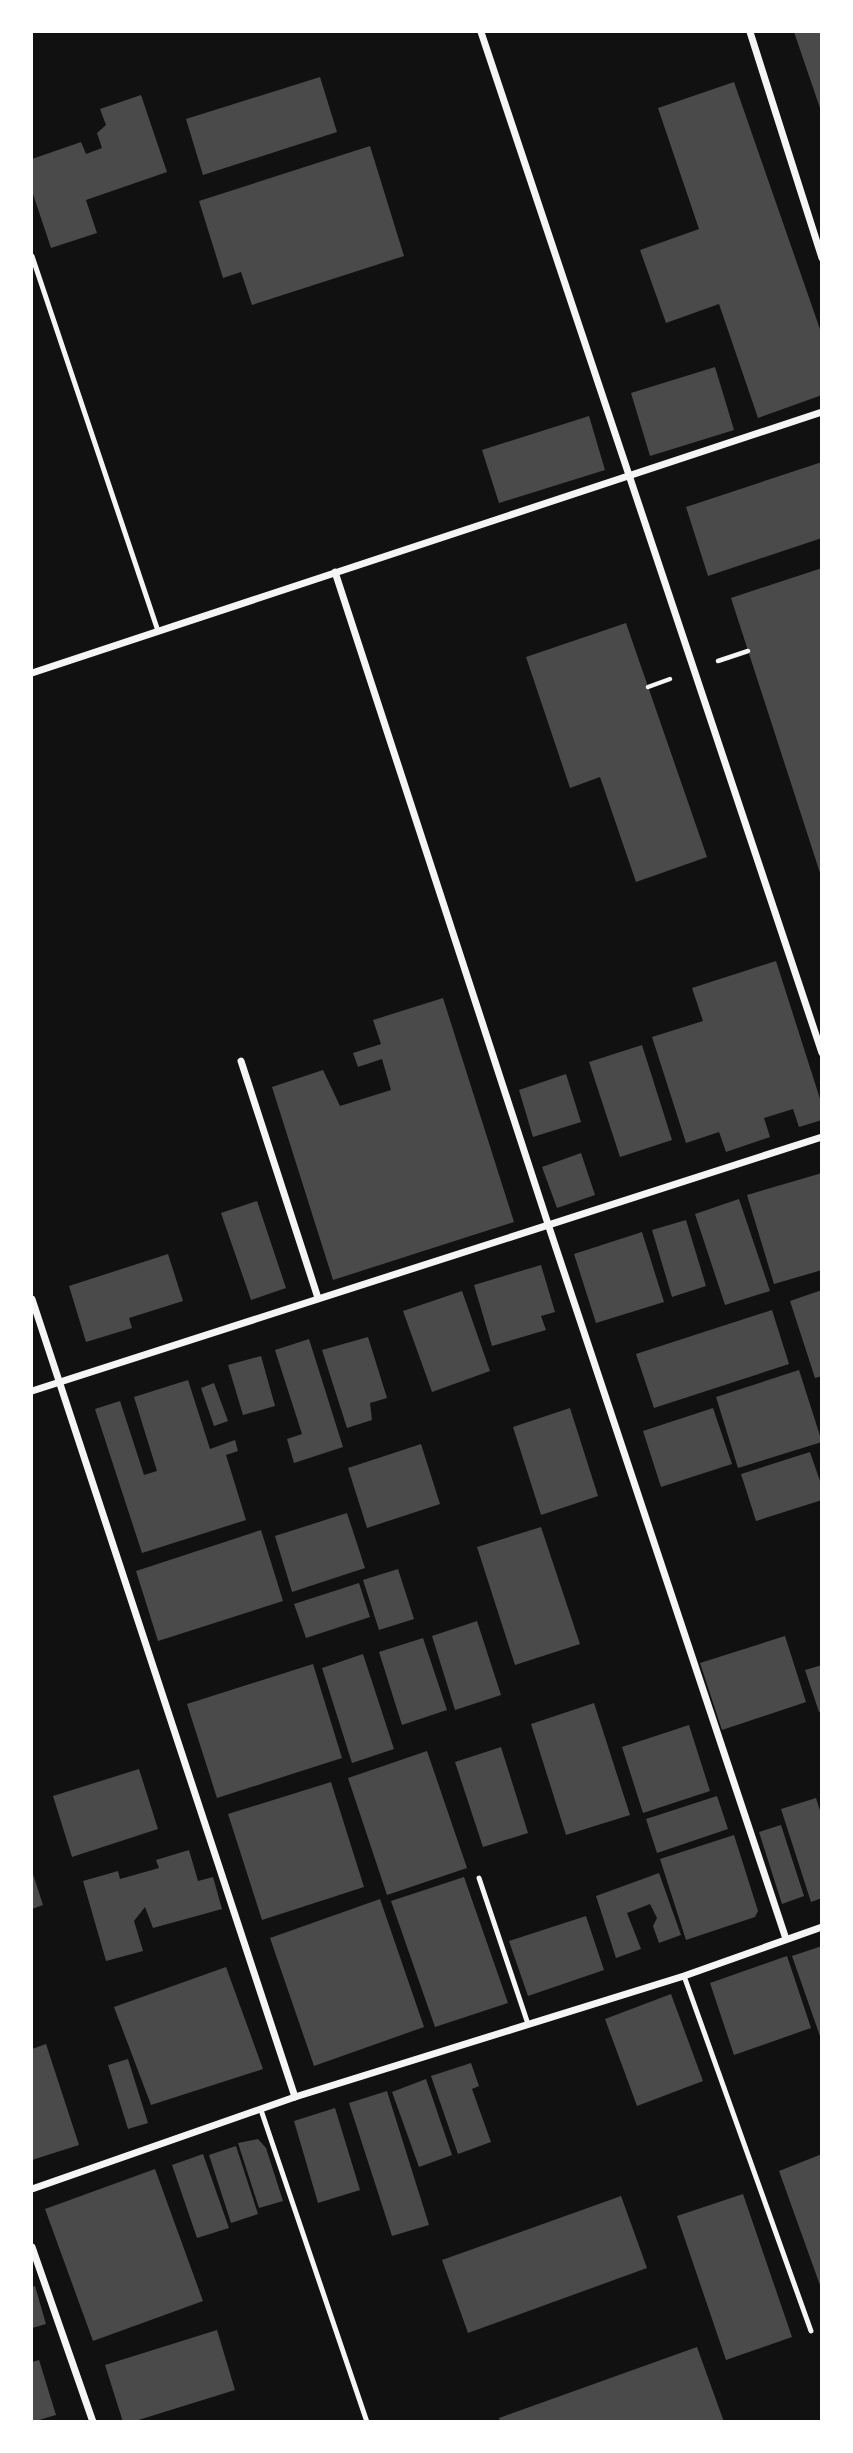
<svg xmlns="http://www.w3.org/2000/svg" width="853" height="2453" font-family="Figtree,sans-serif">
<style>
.building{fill:#4a4a4a}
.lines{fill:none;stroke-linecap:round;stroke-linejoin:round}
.path{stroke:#f5f5f5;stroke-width:4.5}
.service{stroke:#f5f5f5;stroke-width:5}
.minor{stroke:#f5f5f5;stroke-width:7}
</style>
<rect width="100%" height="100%" fill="#111"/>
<g class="building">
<path d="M794 32H822V111H821Z"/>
<path d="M320 77 337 132 203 175 186 119Z"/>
<path d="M734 82 822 335V395L758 418 719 304 666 323 640 250 699 229 658 108Z"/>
<path d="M141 95 167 172 86 200 97 233 51 248 32 191V159L81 142 86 154 102 148 97 133 106 125 100 109Z"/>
<path d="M370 146 404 256 252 305 241 272 223 278 199 201Z"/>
<path d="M715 367 734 430 650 456 631 393Z"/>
<path d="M589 416 605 470 499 503 482 450Z"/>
<path d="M822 462V538L708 576 686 507Z"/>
<path d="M822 568V876H821L731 598Z"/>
<path d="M626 623 707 857 636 882 600 777 570 788 526 657Z"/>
<path d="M776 961 822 1105V1120L799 1127 793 1109 764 1118 770 1137 726 1152 719 1132 686 1143 652 1037 703 1021 692 988Z"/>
<path d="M443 998 514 1222 333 1280 272 1087 323 1070 340 1106 391 1090 382 1059 358 1067 353 1053 381 1044 373 1020Z"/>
<path d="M642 1045 672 1140 620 1157 589 1062Z"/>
<path d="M566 1074 581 1122 533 1137 519 1090Z"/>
<path d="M581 1153 595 1195 557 1208 542 1167Z"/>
<path d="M822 1173V1270L774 1284 747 1195Z"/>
<path d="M739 1199 770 1291 725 1305 695 1214Z"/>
<path d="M257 1201 286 1288 251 1300 221 1213Z"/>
<path d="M686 1220 706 1286 672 1297 652 1230Z"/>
<path d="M642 1232 664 1302 596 1323 574 1254Z"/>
<path d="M168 1254 183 1301 129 1318 132 1328 86 1342 69 1286Z"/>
<path d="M541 1265 555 1312 541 1316 546 1330 492 1346 474 1285Z"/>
<path d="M822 1290V1376L815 1378 790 1301Z"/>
<path d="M462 1291 490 1371 432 1392 403 1311Z"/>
<path d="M772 1310 789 1364 654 1408 636 1354Z"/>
<path d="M368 1337 387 1398 370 1403 372 1420 347 1428 322 1350Z"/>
<path d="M309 1339 343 1447 294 1463 287 1439 302 1434 275 1350Z"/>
<path d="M261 1356 275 1406 243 1415 228 1365Z"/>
<path d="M799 1370 822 1442 738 1468 716 1397Z"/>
<path d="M188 1380 210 1449 235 1440 238 1451 226 1455 246 1520 142 1553 95 1409 120 1401 144 1475 157 1471 134 1397Z"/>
<path d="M214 1383 228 1421 214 1426 201 1388Z"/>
<path d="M570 1408 598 1496 541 1515 513 1427Z"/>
<path d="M713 1408 732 1464 661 1487 643 1431Z"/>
<path d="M421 1444 440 1504 367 1528 348 1468Z"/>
<path d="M810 1452 822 1487V1500L756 1521 741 1474Z"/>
<path d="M347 1513 365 1568 292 1592 275 1536Z"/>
<path d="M541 1527 580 1644 515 1665 477 1547Z"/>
<path d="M261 1530 283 1601 158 1641 136 1571Z"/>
<path d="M398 1569 414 1619 379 1630 363 1580Z"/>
<path d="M359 1583 370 1617 306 1638 294 1604Z"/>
<path d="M477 1621 501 1695 455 1710 432 1636Z"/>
<path d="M785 1636 806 1702 722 1730 700 1663Z"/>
<path d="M423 1638 447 1710 402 1725 379 1652Z"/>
<path d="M363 1654 394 1749 352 1763 322 1668Z"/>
<path d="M313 1664 342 1758 217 1798 187 1704Z"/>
<path d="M822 1665V1711L819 1712 805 1670Z"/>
<path d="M594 1703 630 1815 566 1835 531 1724Z"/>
<path d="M689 1725 710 1791 643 1813 622 1747Z"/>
<path d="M501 1747 528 1833 483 1847 455 1762Z"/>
<path d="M427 1751 467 1868 387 1895 348 1778Z"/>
<path d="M139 1769 158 1829 72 1857 53 1796Z"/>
<path d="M331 1782 364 1887 262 1920 228 1814Z"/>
<path d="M717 1796 728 1829 657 1853 646 1819Z"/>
<path d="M816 1798 822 1817V1898L811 1902 781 1809Z"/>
<path d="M781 1825 804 1896 782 1904 759 1832Z"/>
<path d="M734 1835 758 1911 755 1917 686 1940 660 1859Z"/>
<path d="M189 1850 198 1881 213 1877 222 1909 153 1928 145 1907 134 1921 143 1951 106 1961 83 1881 118 1871 120 1879 159 1868 156 1860Z"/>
<path d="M32 1871 43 1905 32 1909Z"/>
<path d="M659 1873 681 1935 659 1943 653 1926 657 1918 650 1904 627 1913 641 1949 616 1958 596 1896Z"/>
<path d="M464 1877 508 2003 435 2027 391 1901Z"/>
<path d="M380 1899 424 2027 314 2066 270 1938Z"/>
<path d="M586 1916 604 1970 528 1996 509 1941Z"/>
<path d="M822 1946V2039H821L792 1956Z"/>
<path d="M787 1956 811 2028 734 2055 710 1983Z"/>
<path d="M226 1967 263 2069 151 2105 114 2007Z"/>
<path d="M671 1994 703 2081 637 2106 605 2019Z"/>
<path d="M46 2044 79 2145 32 2160V2049Z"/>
<path d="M128 2059 148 2123 128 2129 108 2065Z"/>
<path d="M471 2063 479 2086 472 2089 491 2142 458 2154 431 2076Z"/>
<path d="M426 2079 452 2155 419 2167 392 2092Z"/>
<path d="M387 2091 429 2225 392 2236 349 2103Z"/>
<path d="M335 2108 360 2190 318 2203 294 2121Z"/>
<path d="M258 2139 266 2148 283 2201 259 2208 238 2143Z"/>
<path d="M236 2146 258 2214 231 2223 209 2155Z"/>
<path d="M203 2154 229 2228 197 2238 172 2165Z"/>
<path d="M822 2154V2288H821L779 2171Z"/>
<path d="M155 2169 203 2301 93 2341 45 2209Z"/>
<path d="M743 2194 792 2337 726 2360 677 2216Z"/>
<path d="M621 2196 647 2268 468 2333 442 2260Z"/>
<path d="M35 2286 46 2324 32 2328V2287Z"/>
<path d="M217 2330 235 2390 132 2422H123L105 2365Z"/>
<path d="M697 2347 724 2422H500L499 2418Z"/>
<path d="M39 2360 56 2415 32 2422V2362Z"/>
</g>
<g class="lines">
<g class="path">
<path d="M718 661 748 651"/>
<path d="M648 687 670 679"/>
</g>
<g class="service">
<path d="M32 256 158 631"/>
<path d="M479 1878 528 2024"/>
<path d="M684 1976 811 2331"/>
<path d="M261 2110 367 2422"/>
</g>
<g class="minor">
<path d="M481 32 822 1053"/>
<path d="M750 32 822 258"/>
<path d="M335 572 548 1224 786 1939"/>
<path d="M32 673 822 412"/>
<path d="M241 1061 318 1298"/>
<path d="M32 1299 295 2097"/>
<path d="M32 1391 822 1137"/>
<path d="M32 2189 295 2097 684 1976 822 1927"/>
<path d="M32 2247 93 2422"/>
</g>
</g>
<rect width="853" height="2453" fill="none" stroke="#ffffff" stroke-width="66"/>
</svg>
